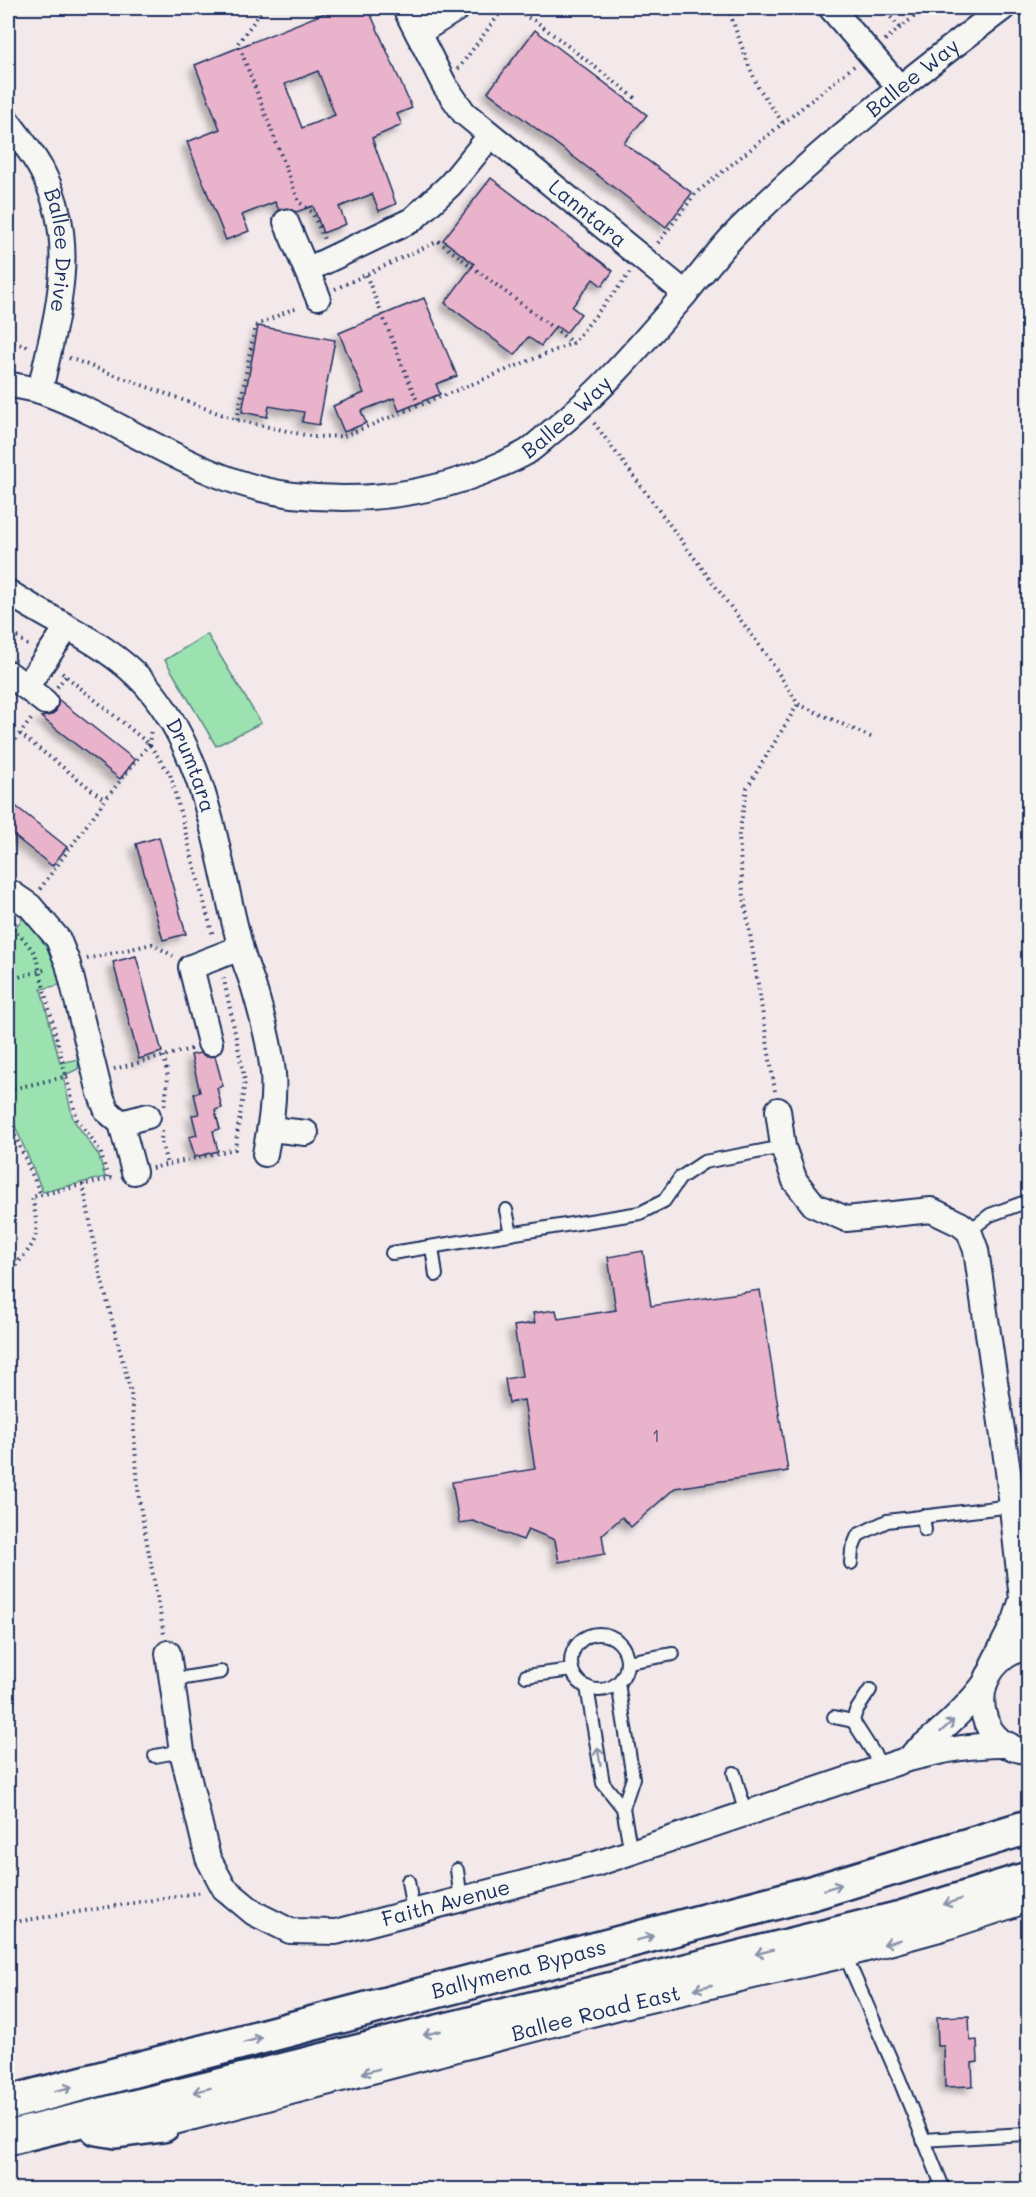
<svg xmlns="http://www.w3.org/2000/svg" width="1036" height="2197" font-family="Mali,sans-serif">
<style>
.green{fill:#9be2b0;stroke:#5b8887;stroke-width:1.5}
.building{fill:#e9b3cb;stroke:#1b2f5e;stroke-width:1.5;fill-rule:evenodd;filter:url(#shadow)}
.lines{fill:none;stroke-linecap:round;stroke-linejoin:round}
.lane-casing{stroke:#1b2f5e;stroke-width:16}
.street-casing{stroke:#1b2f5e;stroke-width:28}
.highway-casing{stroke:#1b2f5e;stroke-width:38}
.path{stroke:#1b2f5e;stroke-width:4;stroke-dasharray:1.5 4.5;stroke-linecap:butt}
.lane{stroke:#f6f6f2;stroke-width:12}
.street{stroke:#f6f6f2;stroke-width:24}
.highway{stroke:#f6f6f2;stroke-width:33}
.oneway{stroke:#8892a8}
.labels{text-anchor:middle;stroke-width:5;stroke-linejoin:round;paint-order:stroke}
.number-label{font-size:18px;fill:#4e5079}
.street-label{font-size:21px;fill:#1b2f5e;stroke:#f6f6f2}
</style>
<defs>
<filter id="shadow"><feDropShadow dx="-5.5" dy="5.5" stdDeviation="3" flood-color="#0004"/></filter>
</defs>
<rect width="100%" height="100%" fill="#f3e9ea"/>
<filter id="ink" filterUnits="userSpaceOnUse"><feTurbulence type="fractalNoise" baseFrequency=".0167" numOctaves="2"/><feDisplacementMap in="SourceGraphic" scale="12" xChannelSelector="R" yChannelSelector="G"/><feConvolveMatrix kernelMatrix="1 2 1 2 8 2 1 2 1" color-interpolation-filters="sRGB"/></filter>
<g filter="url(#ink)">
<g class="green">
<path d="M207 634 261 723 216 746 165 660Z"/>
<path d="M26 914 43 930 64 984 41 989 60 1063 79 1059 78 1069 63 1076 73 1119 99 1156 105 1177 43 1192 8 1109V937Z"/>
</g>
<g class="building">
<path d="M322 8H368L412 108 397 114 402 125 372 138 396 204 379 211 372 194 339 207 346 224 323 233 313 206 296 212 287 208 279 210 275 202 242 215 249 231 226 240 187 142 220 129 195 65 325 13ZM318 71 335 115 302 128 285 84Z"/>
<path d="M535 30 647 115 624 143 692 193 666 227 488 92Z"/>
<path d="M491 178 613 271 602 286 593 279 572 307 581 314 566 333 556 326 541 346 528 337 515 355 445 303 474 264 443 240Z"/>
<path d="M424 298 457 376 436 384 440 394 399 411 394 398 361 411 366 423 344 432 333 406 364 393 339 333Z"/>
<path d="M258 326 335 340 319 425 302 422 304 412 269 406 267 417 242 412Z"/>
<path d="M59 700 135 760 120 779 41 717 51 715 56 711Z"/>
<path d="M8 800 67 847 52 866 8 831Z"/>
<path d="M159 837 186 934 163 940 136 844Z"/>
<path d="M136 956 162 1052 139 1059 113 962Z"/>
<path d="M200 1053 207 1057 215 1056 223 1086 217 1088 222 1108 215 1110 220 1129 213 1131 218 1151 195 1157 189 1137 197 1135 192 1115 199 1114 194 1094 200 1092 191 1055Z"/>
<path d="M643 1251 651 1306 760 1290 788 1471 675 1488 631 1527 622 1517 602 1535 605 1554 559 1562 555 1540 528 1529 523 1540 473 1521 459 1523 452 1482 535 1469 524 1400 509 1403 505 1379 522 1376 514 1326 535 1323 533 1313 556 1310 558 1319 616 1310 608 1257Z"/>
<path d="M969 2016 970 2041 977 2040 978 2062 972 2063 973 2086 945 2087 944 2046H938L937 2017Z"/>
</g>
<g class="lines">
<g class="lane-casing">
<g id="lane">
<path d="M506 1210 511 1234"/>
<path d="M969 1231 990 1215 1028 1201"/>
<path d="M432 1247 436 1275"/>
<path d="M392 1253 640 1213 664 1201 680 1178 704 1162 783 1147"/>
<path d="M923 1516 925 1530"/>
<path d="M851 1563 852 1550 858 1535 887 1521 1012 1506"/>
<circle cx="599" cy="1662" r="28"/>
<path d="M627 1662 673 1654"/>
<path d="M526 1676 572 1670"/>
<path d="M172 1680 221 1672"/>
<path d="M618 1683 633 1778 623 1808"/>
<path d="M587 1687 603 1783 623 1808 631 1853"/>
<path d="M870 1690 856 1711 853 1721 883 1768"/>
<path d="M834 1717 853 1721"/>
<path d="M155 1756 182 1751"/>
<path d="M734 1773 746 1814"/>
<path d="M457 1870 461 1900"/>
<path d="M408 1881 413 1912"/>
<path d="M845 1955 898 2076 944 2190"/>
<path d="M923 2140 1025 2134"/>
</g>
</g>
<g class="street-casing">
<g id="street">
<path id="s1" d="M405 8 445 86 464 113 685 293"/>
<path d="M831 8 900 88"/>
<path d="M418 33 458 8"/>
<path id="s2" d="M8 122C21 139 35 156 44 175 80 246 55 319 40 391"/>
<path d="M286 222 318 297"/>
<path d="M307 270 412 220 450 185 490 136"/>
<path id="s3" d="M8 384C19 387 32 388 43 392 129 423 199 483 293 495 359 503 421 496 483 472 498 466 513 460 527 452 537 445 546 436 555 429 603 390 644 341 685 294 704 271 722 246 744 225 824 146 913 76 1003 8"/>
<path id="s4" d="M8 592C53 622 110 644 147 686 208 757 217 858 240 945 243 960 250 974 254 988 262 1015 270 1044 273 1073 275 1100 270 1127 265 1154"/>
<path d="M8 673 45 702"/>
<path d="M26 687 67 628"/>
<path d="M8 891 30 906 58 939 68 964 100 1093 107 1111 121 1123 134 1172"/>
<path d="M210 1043 191 967 240 948"/>
<path d="M778 1110 783 1147 795 1181 814 1205 846 1219 931 1210 960 1224 969 1231 976 1250 1008 1471 1022 1599 1028 1610"/>
<path d="M121 1123 148 1116"/>
<path d="M270 1129 306 1133"/>
<path d="M1028 1647C965 1660 969 1747 1028 1751"/>
<path id="s5" d="M168 1653 182 1751 208 1858 224 1888 254 1913 290 1931 336 1932 596 1864 905 1760C940 1751 972 1744 1009 1745"/>
<path d="M993 1664 1015 1621 1022 1599"/>
<path d="M914 1753C940 1732 963 1712 983 1686"/>
<path id="s6" d="M163 2125 623 2006 845 1955 947 1927 1028 1900"/>
</g>
</g>
<g class="highway-casing">
<g id="highway">
<path id="s7" d="M8 2103 815 1892 1028 1827"/>
<path d="M97 2128 116 2131 163 2125"/>
<path d="M8 2138 901 1918 1028 1879"/>
</g>
</g>
<g class="path">
<path d="M264 8 238 43 299 202 312 212 324 239"/>
<path d="M728 8 747 61 758 87 783 123"/>
<path d="M883 8 900 28"/>
<path d="M885 40 925 8"/>
<path d="M458 69 503 9 516 11 538 23 638 100"/>
<path d="M658 243 696 193 854 66"/>
<path d="M366 275 419 406"/>
<path d="M335 289 438 241 573 343"/>
<path d="M8 342 30 347"/>
<path d="M69 358 237 420 314 437 344 436 573 343 630 273"/>
<path d="M237 420 255 326 299 306"/>
<path d="M594 423 768 657 798 704 875 739"/>
<path d="M8 629 30 647"/>
<path d="M62 673 149 744 170 774 213 936"/>
<path d="M57 687 66 676"/>
<path d="M20 734 105 800"/>
<path d="M8 749 33 717"/>
<path d="M40 889 105 800 149 744 151 729"/>
<path d="M8 925 20 935 35 953 77 1119 100 1150 108 1179"/>
<path d="M8 933 16 922"/>
<path d="M87 959 152 944 173 956"/>
<path d="M8 980 47 969"/>
<path d="M164 1056 168 1077 165 1105"/>
<path d="M114 1069 191 1049"/>
<path d="M8 1090 68 1076"/>
<path d="M775 1091 742 884 739 835 747 788 798 704"/>
<path d="M8 1119 41 1195"/>
<path d="M162 1131 161 1140 167 1165"/>
<path d="M152 1168 235 1149 245 1081 223 975"/>
<path d="M83 1184 100 1274 131 1393 139 1500 164 1634"/>
<path d="M8 1243 18 1262"/>
<path d="M8 1275C35 1241 42 1243 32 1197L116 1177"/>
<path d="M8 1923 203 1892"/>
</g>
<use href="#lane" class="lane"/>
<use href="#street" class="street"/>
<use href="#highway" class="highway"/>
</g>
<defs><path id="oneway-shaft" d="M-6 0H5M1.5-3L5.5 0L1.5 3" fill="none" stroke-width="1.6" stroke-linecap="round" stroke-linejoin="round" transform="scale(1.5)"/></defs>
<g class="oneway">
<use href="#oneway-shaft" transform="translate(947 1726) rotate(-42)"/>
<use href="#oneway-shaft" transform="translate(599 1756) rotate(-100)"/>
<use href="#oneway-shaft" transform="translate(833 1887) rotate(-17)"/>
<use href="#oneway-shaft" transform="translate(952 1902) rotate(163)"/>
<use href="#oneway-shaft" transform="translate(645 1938) rotate(-15)"/>
<use href="#oneway-shaft" transform="translate(892 1942) rotate(165)"/>
<use href="#oneway-shaft" transform="translate(764 1952) rotate(166)"/>
<use href="#oneway-shaft" transform="translate(703 1987) rotate(167)"/>
<use href="#oneway-shaft" transform="translate(432 2033) rotate(166)"/>
<use href="#oneway-shaft" transform="translate(253 2040) rotate(-15)"/>
<use href="#oneway-shaft" transform="translate(371 2071) rotate(165)"/>
<use href="#oneway-shaft" transform="translate(64 2089) rotate(-14)"/>
<use href="#oneway-shaft" transform="translate(202 2090) rotate(166)"/>
</g>
</g>
<g class="labels">
<g class="number-label">
<text x="656" y="1442">1</text>
</g>
<g class="street-label">
<text dy="7" stroke="none"><textPath href="#s3" startOffset="1088">Ballee Way</textPath></text>
<text dy="7" stroke="none"><textPath href="#s1" startOffset="280">Lanntara</textPath></text>
<text dy="7" stroke="none"><textPath href="#s2" startOffset="142">Ballee Drive</textPath></text>
<text dy="7" stroke="none"><textPath href="#s3" startOffset="602">Ballee Way</textPath></text>
<text dy="7" stroke="none"><textPath href="#s4" startOffset="260">Drumtara</textPath></text>
<text dy="7" stroke="none"><textPath href="#s5" startOffset="482">Faith Avenue</textPath></text>
<text dy="7" stroke="none"><textPath href="#s7" startOffset="528">Ballymena Bypass</textPath></text>
<text dy="7" stroke="none"><textPath href="#s6" startOffset="447">Ballee Road East</textPath></text>
</g>
</g>
<rect width="1036" height="2197" fill="none" stroke="#f6f6f2" stroke-width="30"/>
<rect x="15" y="15" width="1006" height="2167" fill="none" stroke="#1b2f5e" stroke-width="2" filter="url(#ink)"/>
</svg>
